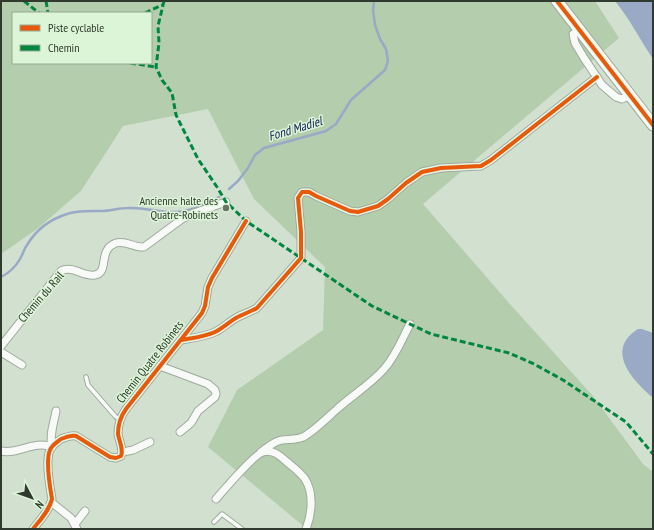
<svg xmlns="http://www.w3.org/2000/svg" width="654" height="530" font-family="'PT Sans Narrow',sans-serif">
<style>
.grass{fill:#b3cdad;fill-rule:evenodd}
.water{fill:#99a9c6}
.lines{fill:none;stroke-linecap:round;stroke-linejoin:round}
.stream{stroke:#99a9c6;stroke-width:2.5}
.service-casing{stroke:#9faa9d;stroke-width:5.5}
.minor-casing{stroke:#9faa9d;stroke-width:9}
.primary-casing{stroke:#9faa9d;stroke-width:13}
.service{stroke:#f8faf8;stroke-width:3.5}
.minor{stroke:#f8faf8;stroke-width:7}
.primary{stroke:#f8faf8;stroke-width:11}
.quiet{stroke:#00873e;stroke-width:3;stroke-dasharray:6 3;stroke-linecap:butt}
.cycleway-casing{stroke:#dbf5d6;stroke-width:6}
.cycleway{stroke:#e8590c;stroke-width:4}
.poi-dot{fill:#697467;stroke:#dbf5d6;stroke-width:1.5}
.labels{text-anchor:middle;stroke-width:3;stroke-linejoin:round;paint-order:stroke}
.poi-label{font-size:12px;fill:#303a2e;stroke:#dbf5d6;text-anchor:end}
.street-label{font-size:12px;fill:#303a2e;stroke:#dbf5d6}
.water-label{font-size:13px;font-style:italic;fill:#192660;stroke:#dbf5d6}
</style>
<rect width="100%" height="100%" fill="#d2e0d0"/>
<path class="grass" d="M1 1H595L619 38 423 204 509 303 593 396 643 464 653 472V529H307L208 447 237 390 323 330 325 267 254 199 208 109 123 126 81 191 37 229 1 254ZM13 13H151V63H13Z"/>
<g class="water">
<path d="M615 1H653V59C640 40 630 19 615 1Z"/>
<path d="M638 329H642L653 333V398C633 381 604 350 638 329Z"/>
</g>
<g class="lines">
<g class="stream">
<path d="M229 189 238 181 248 168 255 155 264 148 326 131 336 124 351 100 385 70 388 61 386 49 380 39 375 25 373 10 374 1"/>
<path d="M1 277C9 273 16 266 20 259 23 254 24 249 27 245 36 230 51 219 67 214 78 210 90 211 101 211 110 211 119 208 128 208 141 207 154 211 167 212 185 213 204 206 219 197"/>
</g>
<g class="service-casing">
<g id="service">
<path d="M86 377 88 385 115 416 120 420"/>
<path d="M214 522 222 514 242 529"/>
</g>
</g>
<g class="minor-casing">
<g id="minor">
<path d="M580 30 573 34 575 43 584 58 602 85 616 97 622 99 630 95"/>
<path d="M181 340C192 338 204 337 215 332 223 328 229 322 236 318 243 314 250 312 257 308L301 258V232L298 198 302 192H309L316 196 350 211 358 212 378 206 388 199 406 183 422 172 441 168 481 166 491 160 597 77"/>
<path d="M1 346 61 271C73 265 83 277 95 275 110 272 97 250 116 243 126 240 134 248 144 247L182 219 191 214 226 202"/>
<path d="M1 352 22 365"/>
<path d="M160 366 208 384 215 390 216 394 215 397 198 411 191 423 180 432"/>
<path d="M52 447C49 435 54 423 56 411"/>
<path d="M1 451C18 455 34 440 52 447"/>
<path d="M123 452 133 450 150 442"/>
<path d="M261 452C267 448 274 441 282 440 289 439 296 440 303 437 313 432 327 418 336 410 351 396 370 385 384 369 396 356 402 339 410 324"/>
<path d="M216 499C224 490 253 455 263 452 273 449 280 456 287 462 293 467 300 472 305 479 314 493 312 514 306 529"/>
<path d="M51 502 71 518 77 529"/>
<path d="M75 524 85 511"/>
<path d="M33 529C40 520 49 511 52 499 50 487 45 461 50 450 52 445 57 442 61 439 66 437 71 435 76 436L110 457 116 458 121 456C124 449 119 441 118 434 118 425 121 416 126 409L202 313 205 306 208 287 212 278 246 221"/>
</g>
</g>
<g class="primary-casing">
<path id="primary" d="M557 1 653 125"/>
</g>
<use href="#service" class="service"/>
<use href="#minor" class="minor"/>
<use href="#primary" class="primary"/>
<g class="quiet">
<path d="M24 1 39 13"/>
<path d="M46 1 48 13"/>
<path d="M164 1 158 26 159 43 156 67 162 80 172 93 176 115 198 159 217 187 226 202 246 221 372 306 431 334 509 353 534 364 563 380 626 422 653 454"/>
<path d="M145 13 162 5"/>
<path d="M130 63 156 67"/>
</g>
<g class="cycleway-casing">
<g id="cycleway">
<path d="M557 1 653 125"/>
<path d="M181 340C192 338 204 337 215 332 223 328 229 322 236 318 243 314 250 312 257 308L301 258V232L298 198 302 192H309L316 196 350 211 358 212 378 206 388 199 406 183 422 172 441 168 481 166 491 160 597 77"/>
<path d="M33 529C40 520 49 511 52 499 50 487 45 461 50 450 52 445 57 442 61 439 66 437 71 435 76 436L110 457 116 458 121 456C124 449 119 441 118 434 118 425 121 416 126 409L202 313 205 306 208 287 212 278 246 221"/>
</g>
</g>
<use href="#cycleway" class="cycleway"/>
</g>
<circle class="poi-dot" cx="226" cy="208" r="4"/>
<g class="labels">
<g class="poi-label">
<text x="218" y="205">Ancienne halte des<tspan x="218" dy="14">Quatre-Robinets</tspan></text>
</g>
<g class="street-label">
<text transform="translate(41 297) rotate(-49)" y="4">Chemin du Rail</text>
<text transform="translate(150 362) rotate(-52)" y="4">Chemin Quatre Robinets</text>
</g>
<g class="water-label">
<text transform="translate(295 128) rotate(-17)" y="5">Fond Madiel</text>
</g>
</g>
<rect width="654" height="530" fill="none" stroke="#303a2e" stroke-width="4"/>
<rect x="12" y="12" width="140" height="52" fill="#dbf5d6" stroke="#97aa93"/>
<rect x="20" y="25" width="20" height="6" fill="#e8590c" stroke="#97aa93"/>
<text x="48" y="32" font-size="12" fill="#303a2e">Piste cyclable</text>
<rect x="20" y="45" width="20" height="6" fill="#00873e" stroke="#97aa93"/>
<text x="48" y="52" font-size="12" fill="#303a2e">Chemin</text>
<g transform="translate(32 498) rotate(131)" stroke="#dbf5d6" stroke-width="3" paint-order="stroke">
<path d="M0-3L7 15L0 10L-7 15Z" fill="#303a2e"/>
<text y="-6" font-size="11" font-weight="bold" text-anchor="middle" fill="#303a2e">N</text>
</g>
</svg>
